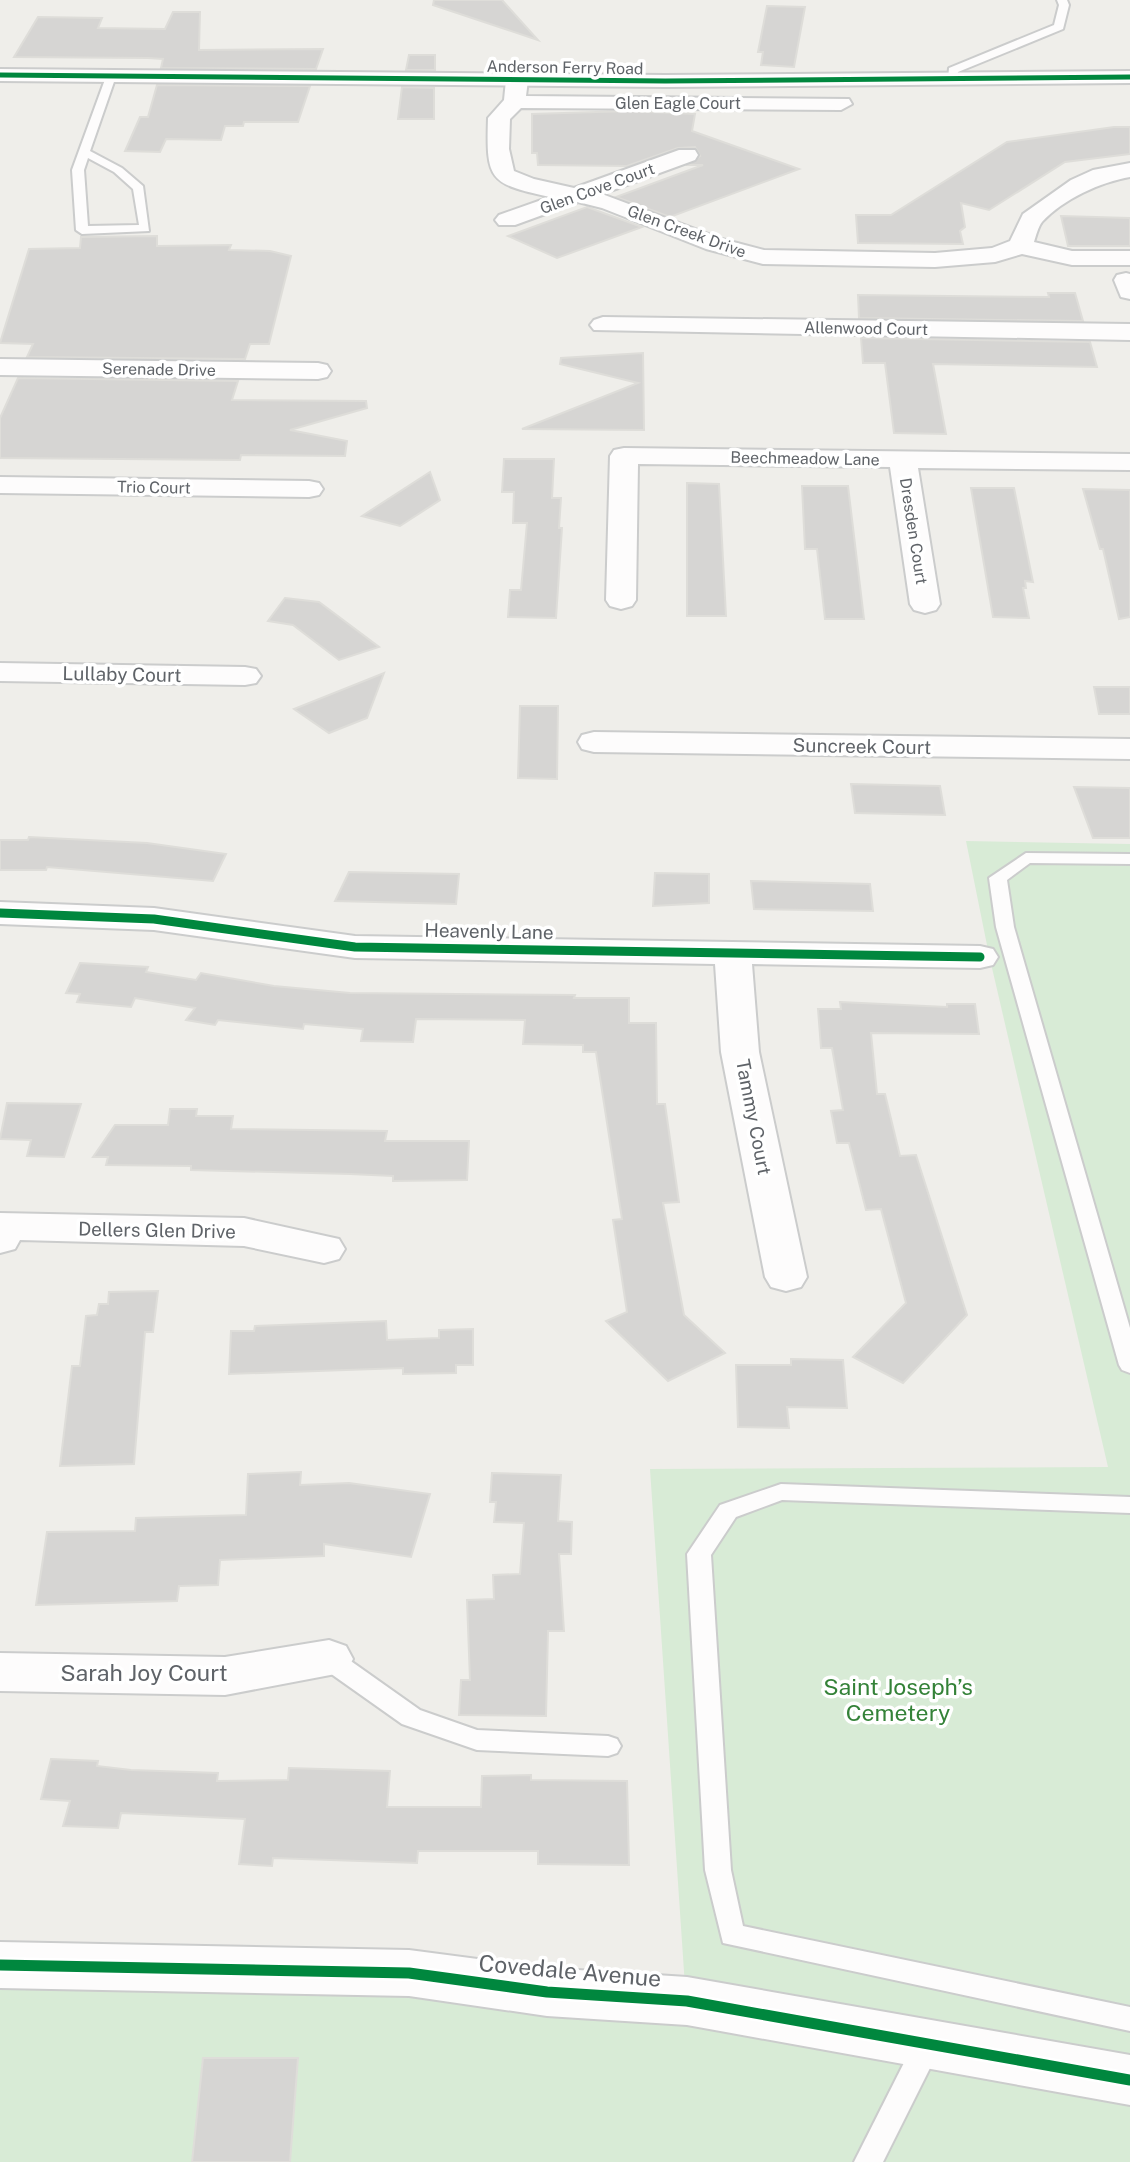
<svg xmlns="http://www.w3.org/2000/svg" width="1130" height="2162" font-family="'Public Sans',sans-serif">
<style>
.green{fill:#d8ebd6}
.building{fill:#d6d5d3;stroke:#deddd9;stroke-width:2}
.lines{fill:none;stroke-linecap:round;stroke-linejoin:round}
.service-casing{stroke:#cbcccc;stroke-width:4}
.minor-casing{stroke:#cbcccc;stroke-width:4}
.tertiary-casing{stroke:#cbcccc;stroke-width:4}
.service{fill:#fdfcfc;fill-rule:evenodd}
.minor{fill:#fdfcfc;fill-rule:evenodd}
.tertiary{fill:#fdfcfc;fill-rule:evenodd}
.cycleway-far2-casing{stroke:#fff;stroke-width:8}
.cycleway-far1-casing{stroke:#fff;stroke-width:13}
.cycleway-casing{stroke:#fff;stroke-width:16}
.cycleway-far2{stroke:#00873e;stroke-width:5}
.cycleway-far1{stroke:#00873e;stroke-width:9}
.cycleway{stroke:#00873e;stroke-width:11}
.labels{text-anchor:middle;stroke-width:7;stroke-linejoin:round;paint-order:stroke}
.far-street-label{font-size:16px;fill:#5f6368;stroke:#fff}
.street-label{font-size:19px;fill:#5f6368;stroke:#fff}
.near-street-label{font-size:23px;fill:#5f6368;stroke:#fff}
.near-park-label{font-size:23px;fill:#348238;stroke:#fff}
</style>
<rect width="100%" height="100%" fill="#efeeea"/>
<path class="green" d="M966 841 1130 844V2162H0V1965L686 2001 650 1469 1108 1467 989 955Z"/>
<g class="building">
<path d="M434 0H502L538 40 433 5Z"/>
<path d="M767 6 805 7 794 67 761 65 763 52H758Z"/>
<path d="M173 12H200L199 50 323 49 316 69 161 68 163 59 148 58 14 57 38 17 102 18 98 28 165 29Z"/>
<path d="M409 55H435V70H406Z"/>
<path d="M157 85 310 86 298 122H244L243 126H225L221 140 166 139 160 152 125 151 140 117H148Z"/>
<path d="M402 87 434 88V119H398Z"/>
<path d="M629 111 695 114 692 131 799 169 670 217 616 197 703 165H688L700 156 695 147 678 148 627 166 538 165 537 153H532V114Z"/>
<path d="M1114 127H1130V154L1065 162 989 210 961 203 965 227 960 231 963 244 858 243 856 215H891L1007 142Z"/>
<path d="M587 207 642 227 557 258 508 236Z"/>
<path d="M1061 216 1130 218V246H1068Z"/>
<path d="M157 236V246L231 245 229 250 270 251 291 256 269 344H250L245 359 27 357 33 344 0 343 29 249 80 248 81 237Z"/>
<path d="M1048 293H1075L1083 321 859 318 858 295 1049 297Z"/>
<path d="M861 338 1090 342 1097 367 933 364 946 434 894 433 885 363H863Z"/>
<path d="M643 353 644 430 522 429 638 383 560 364 561 358Z"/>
<path d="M18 378 238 381 232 400 366 401 367 408 290 430 347 441 345 456 241 455 240 460 0 458V418Z"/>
<path d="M504 459H554L552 498H561L559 528H562L556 618 508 617 510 590H521L527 523H513L514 492H502Z"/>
<path d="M430 472 440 500 400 526 362 516Z"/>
<path d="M687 483 719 484 726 616H687Z"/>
<path d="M802 486H848L864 619H825L817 549H805Z"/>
<path d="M971 488H1014L1033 582 1025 581 1026 588H1023L1029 618 993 617Z"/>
<path d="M1083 489 1130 490V617L1119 619 1103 549H1100Z"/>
<path d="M285 598 319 602 379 647 339 660 293 625 268 621Z"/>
<path d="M384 673 367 718 329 733 294 709Z"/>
<path d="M1094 687H1130V714H1099Z"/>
<path d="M520 706H558L557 779 518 778Z"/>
<path d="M851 784 940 786 945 815 855 813Z"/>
<path d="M1074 787 1130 788V838H1093Z"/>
<path d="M29 837 147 843 226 854 213 881 47 867 46 870H0V840H28Z"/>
<path d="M349 872 459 874 456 904 335 901Z"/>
<path d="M655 873 709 874V903L653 906Z"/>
<path d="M751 881 870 884 873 911 754 909Z"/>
<path d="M80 963 148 967 146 972 196 980 201 973 274 986 350 993 575 995 574 998H629V1023H656L657 1104H665L679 1202 663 1203 684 1315 725 1353 668 1381 606 1321 627 1312 613 1220 622 1219 596 1052H583V1045L523 1044 525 1020 416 1019 413 1042 361 1041 363 1029 304 1024 303 1029 218 1020 215 1025 186 1020 195 1008 135 998 131 1007 77 1002 80 994 66 993Z"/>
<path d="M840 1002 947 1007V1004H975L979 1034 871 1033 877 1094H885L900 1156 916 1155 967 1315 903 1383 853 1357 906 1303 881 1209 866 1210 849 1143H837L831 1111 843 1110 832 1048H821L818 1009H841Z"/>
<path d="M7 1103 81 1104 64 1157 27 1156 31 1140 0 1139Z"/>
<path d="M170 1109H197L196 1116H233L231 1129 387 1131 385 1141H469L467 1180 393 1181V1176L350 1174 191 1170V1166L106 1165 108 1157H93L115 1125H168Z"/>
<path d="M158 1291 153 1332H145L134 1464 60 1466 72 1366H80L86 1316 97 1315 99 1304H108L109 1292Z"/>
<path d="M386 1321 387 1340 439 1338V1330L473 1329V1365H456V1373L403 1374V1368L229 1374 231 1331H254L255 1326Z"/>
<path d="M791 1359 843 1360 847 1408 787 1407 789 1428 738 1427 736 1365H791Z"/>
<path d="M301 1472 300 1485 349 1483 430 1494 411 1557 324 1544V1556L220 1560 218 1585 179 1586 177 1601 36 1605 47 1532 135 1531 136 1518 246 1515 248 1474Z"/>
<path d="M492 1473 561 1475 558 1521 572 1522 571 1554H559L564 1631H548L546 1716 459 1715 461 1680H470L467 1600 494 1599 493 1575 520 1574 524 1523 494 1522 496 1502H490Z"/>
<path d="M51 1759 98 1761 97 1766 131 1770 218 1773 217 1781 288 1780 289 1768 390 1771 387 1807H481L482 1776 531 1775V1780L627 1781 629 1865 538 1864V1851H418L417 1863 273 1858 272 1866 239 1864 245 1819 121 1813 118 1828 63 1826 70 1801 41 1799Z"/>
<path d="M203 2058H298L290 2162H192Z"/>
</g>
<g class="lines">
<g class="service-casing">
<g id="service">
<path d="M1057 0H1067L1069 5 1063 29 958 72 956 80H948L949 68 1054 25 1059 5Z"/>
<path d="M107 74 116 76 90 151 122 168 143 186 149 231 82 234 76 230 72 170ZM88 158 114 172 133 189 139 225 88 226 84 170Z"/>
<path d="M1026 853 1130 854V864L1030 863 1007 880 1014 927 1130 1328V1373L1122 1370 1119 1365 996 927 989 878Z"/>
<path d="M781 1484 1130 1497V1513L782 1500 736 1517 711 1555 731 1870 743 1926 1130 2007V2031L723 1943 705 1870 687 1554 720 1505Z"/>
<path d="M329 1650 338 1652 420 1710 477 1730 608 1736 617 1739 621 1746 617 1753 608 1756 477 1750 402 1724 320 1666 317 1659 320 1652Z"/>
<path d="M928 2032 938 2035 942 2044 883 2162H854L918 2035Z"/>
</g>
</g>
<g class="minor-casing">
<g id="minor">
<path d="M517 74 528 80 526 96 849 99 852 104 841 110 521 108 510 119 509 149 514 171 534 179 574 188 679 150H695L698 155 695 160 602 194 722 239 764 250 935 253 992 248 1010 241 1023 214 1071 180 1093 170 1130 163V177C1101 182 1063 199 1042 222 1038 227 1036 236 1034 242L1072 251H1130V265H1072L1022 254 995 262 935 267 763 264 706 249 602 208 578 202 515 225H499L495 220 499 215 550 197C489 184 486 180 488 118L504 100 506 80Z"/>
<path d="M1126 273 1130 274V299L1121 297 1114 280 1117 275Z"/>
<path d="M603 317 1130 324V340L594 330 590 325 594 320Z"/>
<path d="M0 359 318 363 327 365 331 371 327 377 318 379 0 375Z"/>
<path d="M624 448 1130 454V470L918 468 940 604 936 610 925 613 914 610 910 604 890 467 638 464 636 600 632 606 621 609 610 606 606 600 610 456 614 450Z"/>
<path d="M0 477 309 481 319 483 323 489 319 495 309 497 0 493Z"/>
<path d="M0 663 245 667 256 669 261 676 256 683 245 685 0 681Z"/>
<path d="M594 732 1130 739V759L594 752 582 749 578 742 582 735Z"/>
<path d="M0 902 154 908 355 936 980 946 993 949 998 957 993 965 980 968 752 964 759 1052 807 1277 801 1287 786 1291 771 1287 765 1277 721 1052 715 964 355 958 154 930 0 924Z"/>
<path d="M0 1213 244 1218 339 1239 345 1249 339 1259 324 1263 244 1246 20 1240 15 1249 0 1253Z"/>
<path d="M329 1640 346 1646 353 1659 346 1672 225 1695 0 1691V1653L225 1657Z"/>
<path d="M0 1942 409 1950 547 1968 687 1977 1130 2055V2105L687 2025 547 2016 409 1996 0 1988Z"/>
</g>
</g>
<g class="tertiary-casing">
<path id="tertiary" d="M0 69 665 75 1130 71V83L665 87 0 81Z"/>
</g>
<use href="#service" class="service"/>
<use href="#minor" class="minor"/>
<use href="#tertiary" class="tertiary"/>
<g class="cycleway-far2-casing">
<path id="cycleway-far2" d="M0 75 665 81 1130 77"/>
</g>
<g class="cycleway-far1-casing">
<path id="cycleway-far1" d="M0 913 154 919 355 947 980 957"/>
</g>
<g class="cycleway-casing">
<path id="cycleway" d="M0 1965 409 1973 547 1992 687 2001 1130 2080"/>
</g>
<use href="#cycleway-far2" class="cycleway-far2"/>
<use href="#cycleway-far1" class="cycleway-far1"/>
<use href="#cycleway" class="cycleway"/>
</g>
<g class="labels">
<g class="far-street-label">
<text transform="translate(565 67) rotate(1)" y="6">Anderson Ferry Road</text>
<text x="678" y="109">Glen Eagle Court</text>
<text transform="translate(597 188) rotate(-20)" y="6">Glen Cove Court</text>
<text transform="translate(687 231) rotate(20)" y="6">Glen Creek Drive</text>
<text transform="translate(866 328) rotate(1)" y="6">Allenwood Court</text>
<text transform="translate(159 369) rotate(1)" y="6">Serenade Drive</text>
<text transform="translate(805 458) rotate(1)" y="6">Beechmeadow Lane</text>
<text transform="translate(154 487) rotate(1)" y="6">Trio Court</text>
<text transform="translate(914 531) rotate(81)" y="6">Dresden Court</text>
</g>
<g class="street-label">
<text transform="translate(122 674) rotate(1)" y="7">Lullaby Court</text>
<text transform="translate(862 746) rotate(1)" y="7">Suncreek Court</text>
<text transform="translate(489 931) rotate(1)" y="7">Heavenly Lane</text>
<text transform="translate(754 1117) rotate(79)" y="7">Tammy Court</text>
<text transform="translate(157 1230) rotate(1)" y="7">Dellers Glen Drive</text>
</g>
<g class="near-street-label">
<text x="144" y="1681">Sarah Joy Court</text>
<text transform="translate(570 1971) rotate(5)" y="8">Covedale Avenue</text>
</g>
<g class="near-park-label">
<text x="898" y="1695">Saint Joseph’s<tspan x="898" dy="26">Cemetery</tspan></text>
</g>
</g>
</svg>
